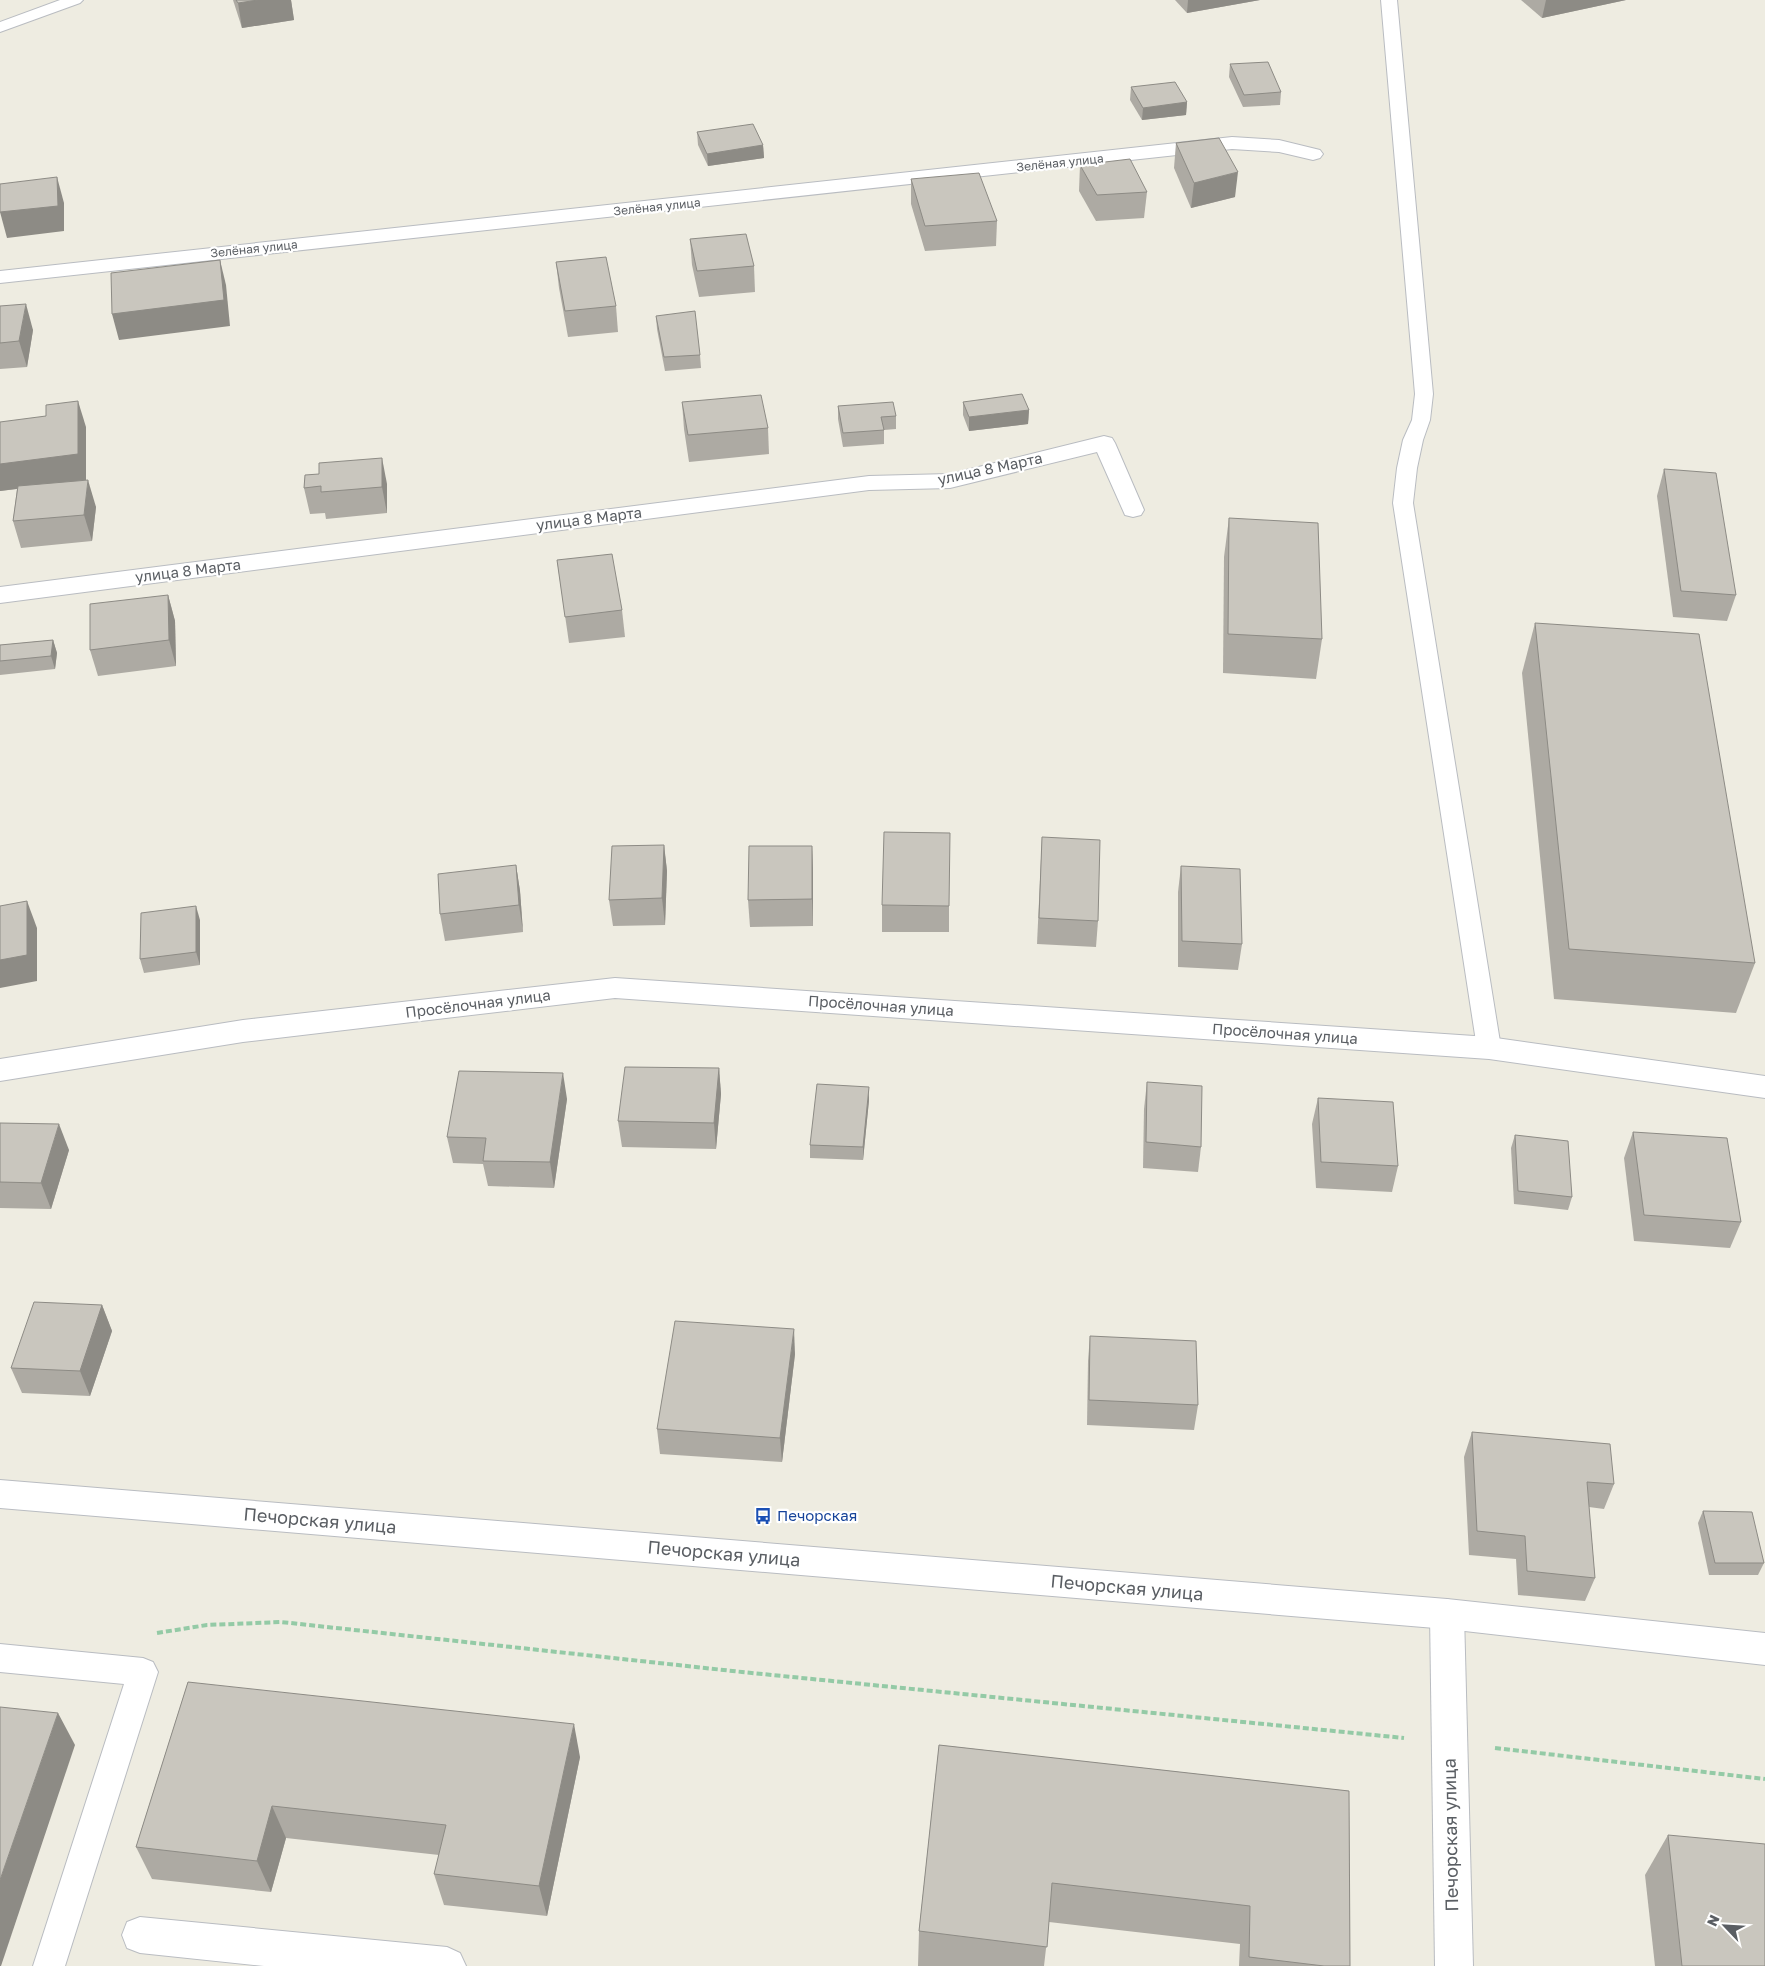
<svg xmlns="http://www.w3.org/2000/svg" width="1765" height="1966" font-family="'Golos Text',sans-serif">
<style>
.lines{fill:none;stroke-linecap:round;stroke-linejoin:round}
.service-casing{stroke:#b9bcc1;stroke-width:2}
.minor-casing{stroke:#b9bcc1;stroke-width:2}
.tertiary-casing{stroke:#b9bcc1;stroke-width:2}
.path{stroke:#94caa6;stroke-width:4;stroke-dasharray:6 3;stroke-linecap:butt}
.service{fill:#fff;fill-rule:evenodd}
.minor{fill:#fff;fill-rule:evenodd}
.tertiary{fill:#fff;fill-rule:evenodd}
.wall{fill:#adaaa3}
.shaded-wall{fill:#8d8b85}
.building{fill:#c9c6be;stroke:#8d8b85}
.labels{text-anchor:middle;stroke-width:4.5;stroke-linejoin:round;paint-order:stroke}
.far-street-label{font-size:12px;fill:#5a5e63;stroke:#fff}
.street-label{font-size:15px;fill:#5a5e63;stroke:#fff}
.transit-label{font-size:15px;fill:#164399;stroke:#fff;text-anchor:start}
.near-street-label{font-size:18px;fill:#5a5e63;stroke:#fff}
</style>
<rect width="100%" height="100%" fill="#eeece1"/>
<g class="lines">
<g class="service-casing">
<g id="service">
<path d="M60 0H83L80 3 0 32V22Z"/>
<path d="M1381 0H1397L1433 394 1430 420 1423 440 1417 468 1413 503 1501 1048 1498 1055 1489 1057 1480 1055 1477 1048 1393 503 1397 468 1403 440 1412 420 1415 394Z"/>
<path d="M0 1644 143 1658 153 1662 158 1672 65 1966H33L124 1684 0 1672Z"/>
</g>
</g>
<g class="minor-casing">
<g id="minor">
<path d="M1232 137 1279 140 1320 150 1323 154 1320 158 1313 160 1279 152 1232 149 0 283V271Z"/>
<path d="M1104 436 1112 438 1115 443 1144 510 1141 515 1133 517 1125 515 1097 452 950 488 869 490 0 603V587L869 476 950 474Z"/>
<path d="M615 978 1489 1037 1765 1076V1098L1489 1059 615 998 243 1042 0 1081V1059L243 1020Z"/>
<path d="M1447 1599 1459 1603 1464 1614 1473 1966H1435L1430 1614 1435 1603Z"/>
<path d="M140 1917 447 1947 460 1953 466 1966H264L140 1953 127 1948 122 1935 127 1922Z"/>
</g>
</g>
<g class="tertiary-casing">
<path id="tertiary" d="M0 1480 1447 1599 1765 1633V1665L1447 1629 0 1508Z"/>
</g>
<g class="path">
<path d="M157 1633 207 1625 281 1622 742 1672 1404 1738"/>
<path d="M1495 1748 1765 1779"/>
</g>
<use href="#service" class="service"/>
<use href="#minor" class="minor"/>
<use href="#tertiary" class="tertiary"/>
</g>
<g class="wall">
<path d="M233 0H291L294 20 242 28Z"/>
<path d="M1175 0H1260L1187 13Z"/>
<path d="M1521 0H1626L1542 18Z"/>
<path d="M1230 64 1281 92 1280 105 1243 107 1229 77Z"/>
<path d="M1131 87 1187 102 1186 115 1142 120 1130 100Z"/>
<path d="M697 132 763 145 764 158 708 166 698 145Z"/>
<path d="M1176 143 1235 197 1191 208 1174 168Z"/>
<path d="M1080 165 1147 192 1144 218 1096 221 1079 191Z"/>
<path d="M911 179 997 221 996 246 925 251 911 204Z"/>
<path d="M690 239 754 266 755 292 699 297 692 265Z"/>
<path d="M556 262 616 306 618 332 568 337 559 288Z"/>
<path d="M0 306 33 330 27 367 0 369Z"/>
<path d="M656 316 700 355 701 368 665 371 657 329Z"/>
<path d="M682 402 768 428 769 454 689 462 684 429Z"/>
<path d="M963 402 1029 410 1028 424 969 431 963 415Z"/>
<path d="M838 406 896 416V429L884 430V444L843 447 838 419Z"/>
<path d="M0 422 86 427V480L76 481 96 507 92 541 21 548 13 521 17 489 0 491Z"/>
<path d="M1664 469 1736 595 1727 621 1673 617 1657 496Z"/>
<path d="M305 475 387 484V513L326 519 325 513 310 514 304 488Z"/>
<path d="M1229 518 1322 639 1316 679 1223 673 1224 557Z"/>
<path d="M557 560 622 610 625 637 569 643Z"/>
<path d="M168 595 175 621 176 666 98 676 90 650Z"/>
<path d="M1535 623 1755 963 1736 1013 1554 999 1522 673Z"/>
<path d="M53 640 57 653 55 669 0 675V645Z"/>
<path d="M1042 837 1098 921 1096 947 1037 944Z"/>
<path d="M664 845 667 871 665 925 613 926 609 900Z"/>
<path d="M812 846 813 872V926L750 927 748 900Z"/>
<path d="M516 865 520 891 523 932 445 941 440 914Z"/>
<path d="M1181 866 1242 944 1238 970 1178 967V892Z"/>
<path d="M882 905 949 906V932H882Z"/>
<path d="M200 920V965L144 973 140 959Z"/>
<path d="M719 1068 721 1094 716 1149 622 1147 618 1121Z"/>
<path d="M1147 1082 1201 1147 1198 1172 1143 1168 1144 1109Z"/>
<path d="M1318 1098 1398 1166 1392 1192 1316 1188 1312 1124Z"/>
<path d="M567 1099 554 1188 488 1186 483 1164 453 1163 447 1137Z"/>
<path d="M869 1100 863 1160 810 1158V1145Z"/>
<path d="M0 1123 69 1150 51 1209 0 1208Z"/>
<path d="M1633 1132 1741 1222 1730 1248 1634 1241 1624 1158Z"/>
<path d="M1515 1135 1572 1197 1568 1210 1514 1204 1511 1148Z"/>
<path d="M102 1305 112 1331 90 1396 22 1393 11 1368Z"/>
<path d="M1090 1336 1198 1405 1194 1430 1087 1425 1088 1361Z"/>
<path d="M795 1354 782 1462 660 1454 657 1429Z"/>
<path d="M1472 1432 1614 1484 1604 1509 1589 1507 1595 1578 1585 1601 1518 1595 1516 1559 1469 1555 1464 1457Z"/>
<path d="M1703 1511 1764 1563 1758 1575H1709L1698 1523Z"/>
<path d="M188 1682 580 1757 547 1916 444 1905 434 1874 439 1855 286 1838 271 1892 152 1879 136 1847Z"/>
<path d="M939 1745 1349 1791 1350 1966H1239L1240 1944 1049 1922 1044 1966H918L919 1931Z"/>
<path d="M1668 1835 1765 1966H1655L1645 1875Z"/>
</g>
<g class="shaded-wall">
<path d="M258 0H291L294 20 242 28 238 3Z"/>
<path d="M1188 0H1260L1187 13Z"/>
<path d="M1546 0H1626L1542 18Z"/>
<path d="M1187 102 1186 115 1142 120 1143 108Z"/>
<path d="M763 145 764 158 708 166 707 154Z"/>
<path d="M1238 172 1235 197 1191 208 1194 183Z"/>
<path d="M57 177 64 203V231L7 238 0 212Z"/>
<path d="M220 260 226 285 230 326 119 340 112 314Z"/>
<path d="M26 304 33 330 27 367 19 341Z"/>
<path d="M78 401 86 427V480L0 491V464Z"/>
<path d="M1029 410 1028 424 969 431V417Z"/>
<path d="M382 458 387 484V513L382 487Z"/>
<path d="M88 480 96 507 92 541 84 515Z"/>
<path d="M168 595 175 621 176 666 169 640Z"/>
<path d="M53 640 57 653 55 669 51 656Z"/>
<path d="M664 845 667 871 665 925 662 898Z"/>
<path d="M812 846 813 872V926L812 899Z"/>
<path d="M516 865 520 891 523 932 519 905Z"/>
<path d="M27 901 37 928V981L0 988V960Z"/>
<path d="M196 906 200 920V965L196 952Z"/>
<path d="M719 1068 721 1094 716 1149 714 1123Z"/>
<path d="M563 1073 567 1099 554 1188 550 1162Z"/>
<path d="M869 1087V1100L863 1160V1147Z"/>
<path d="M59 1124 69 1150 51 1209 41 1183Z"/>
<path d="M102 1305 112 1331 90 1396 80 1371Z"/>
<path d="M794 1329 795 1354 782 1462 780 1438Z"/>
<path d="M58 1713 75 1745 1 1966H0V1880Z"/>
<path d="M574 1724 580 1757 547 1916 539 1886Z"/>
<path d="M272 1806 286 1838 271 1892 257 1861Z"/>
</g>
<g class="building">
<path d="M236 0H258L238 3Z"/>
<path d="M1268 62 1281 92 1244 95 1230 64Z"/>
<path d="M1175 82 1187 102 1143 108 1131 87Z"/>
<path d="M753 124 763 145 707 154 697 132Z"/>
<path d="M1219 138 1238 172 1194 183 1176 143Z"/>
<path d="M1130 159 1147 192 1097 195 1080 165Z"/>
<path d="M979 173 997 221 925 226 911 179Z"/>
<path d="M57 177 58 206 0 212V184Z"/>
<path d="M746 234 754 266 697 271 690 239Z"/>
<path d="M606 257 616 306 565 311 556 262Z"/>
<path d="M220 260 224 300 112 314 111 273Z"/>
<path d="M26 304 19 341 0 343V306Z"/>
<path d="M695 311 700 355 664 357 656 316Z"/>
<path d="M1022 394 1029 410 969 417 963 402Z"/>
<path d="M761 395 768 428 688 435 682 402Z"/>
<path d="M78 401V454L0 464V422L46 416V405Z"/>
<path d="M893 402 896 416 881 417 884 430 843 433 838 406Z"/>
<path d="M382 458V487L321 492V486L304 488 305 475 319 474V463Z"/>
<path d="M1664 469 1716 473 1736 595 1681 591Z"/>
<path d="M88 480 84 515 13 521 18 486Z"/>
<path d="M1229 518 1318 523 1322 639 1228 634Z"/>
<path d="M612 554 622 610 565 617 557 560Z"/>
<path d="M168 595 169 640 90 650V604Z"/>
<path d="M1535 623 1699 634 1755 963 1569 949Z"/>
<path d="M53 640 51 656 0 661V645Z"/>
<path d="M884 832 950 833 949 906 882 905Z"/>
<path d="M1042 837 1100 840 1098 921 1039 918Z"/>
<path d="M664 845 662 898 609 900 612 846Z"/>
<path d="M749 846H812V899L748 900Z"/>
<path d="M516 865 519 905 440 914 438 874Z"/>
<path d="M1181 866 1240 869 1242 944 1182 941Z"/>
<path d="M27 901V955L0 960V906Z"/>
<path d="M196 906V952L140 959 141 913Z"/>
<path d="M625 1067 719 1068 714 1123 618 1121Z"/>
<path d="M459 1071 563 1073 550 1162 483 1161 486 1138 447 1137Z"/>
<path d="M1147 1082 1202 1086 1201 1147 1146 1142Z"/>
<path d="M817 1084 869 1087 863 1147 810 1145Z"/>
<path d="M1318 1098 1393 1102 1398 1166 1321 1162Z"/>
<path d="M0 1123 59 1124 41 1183 0 1182Z"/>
<path d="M1633 1132 1727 1138 1741 1222 1644 1215Z"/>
<path d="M1515 1135 1568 1141 1572 1197 1518 1191Z"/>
<path d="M34 1302 102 1305 80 1371 11 1368Z"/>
<path d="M675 1321 794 1329 780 1438 657 1429Z"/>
<path d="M1090 1336 1196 1341 1198 1405 1089 1400Z"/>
<path d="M1472 1432 1610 1444 1614 1484 1587 1482 1595 1578 1527 1571 1525 1536 1477 1531Z"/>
<path d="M1703 1511 1752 1512 1764 1563H1715Z"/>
<path d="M188 1682 574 1724 539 1886 434 1874 446 1825 272 1806 257 1861 136 1847Z"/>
<path d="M0 1707 58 1713 0 1880Z"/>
<path d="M939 1745 1349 1791 1350 1966H1324L1249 1957 1250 1906 1052 1883 1047 1947 919 1931Z"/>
<path d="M1668 1835 1765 1844V1966H1682Z"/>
</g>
<defs>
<g id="bus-bare" transform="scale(1.35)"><path d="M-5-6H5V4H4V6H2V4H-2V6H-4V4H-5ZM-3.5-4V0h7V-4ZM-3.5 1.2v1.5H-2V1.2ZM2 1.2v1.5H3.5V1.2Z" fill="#1a4fb4" stroke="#fff" stroke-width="2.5" paint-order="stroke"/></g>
</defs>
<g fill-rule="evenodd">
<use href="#bus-bare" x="763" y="1516"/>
</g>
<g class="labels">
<g class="far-street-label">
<text transform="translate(1060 163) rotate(-6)" y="4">Зелёная улица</text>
<text transform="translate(657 207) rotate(-6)" y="4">Зелёная улица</text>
<text transform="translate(254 249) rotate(-6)" y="4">Зелёная улица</text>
</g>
<g class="street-label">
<text transform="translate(990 469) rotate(-12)" y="5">улица 8 Марта</text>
<text transform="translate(589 519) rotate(-7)" y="5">улица 8 Марта</text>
<text transform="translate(188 571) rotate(-7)" y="5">улица 8 Марта</text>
<text transform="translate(478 1004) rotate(-7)" y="5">Просёлочная улица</text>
<text transform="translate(881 1006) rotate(4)" y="5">Просёлочная улица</text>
<text transform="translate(1285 1034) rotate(4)" y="5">Просёлочная улица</text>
</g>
<g class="transit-label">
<text x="777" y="1521">Печорская</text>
</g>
<g class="near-street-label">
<text transform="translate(320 1521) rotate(5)" y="6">Печорская улица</text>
<text transform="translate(724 1554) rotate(5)" y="6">Печорская улица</text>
<text transform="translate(1127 1588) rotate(5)" y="6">Печорская улица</text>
<text transform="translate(1451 1835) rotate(-91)" y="6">Печорская улица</text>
</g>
</g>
<g transform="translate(1725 1926) rotate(295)" stroke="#ffffff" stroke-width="4" paint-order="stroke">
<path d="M0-4L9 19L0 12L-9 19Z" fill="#5a5e63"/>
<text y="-8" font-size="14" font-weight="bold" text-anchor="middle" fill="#5a5e63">N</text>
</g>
</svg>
